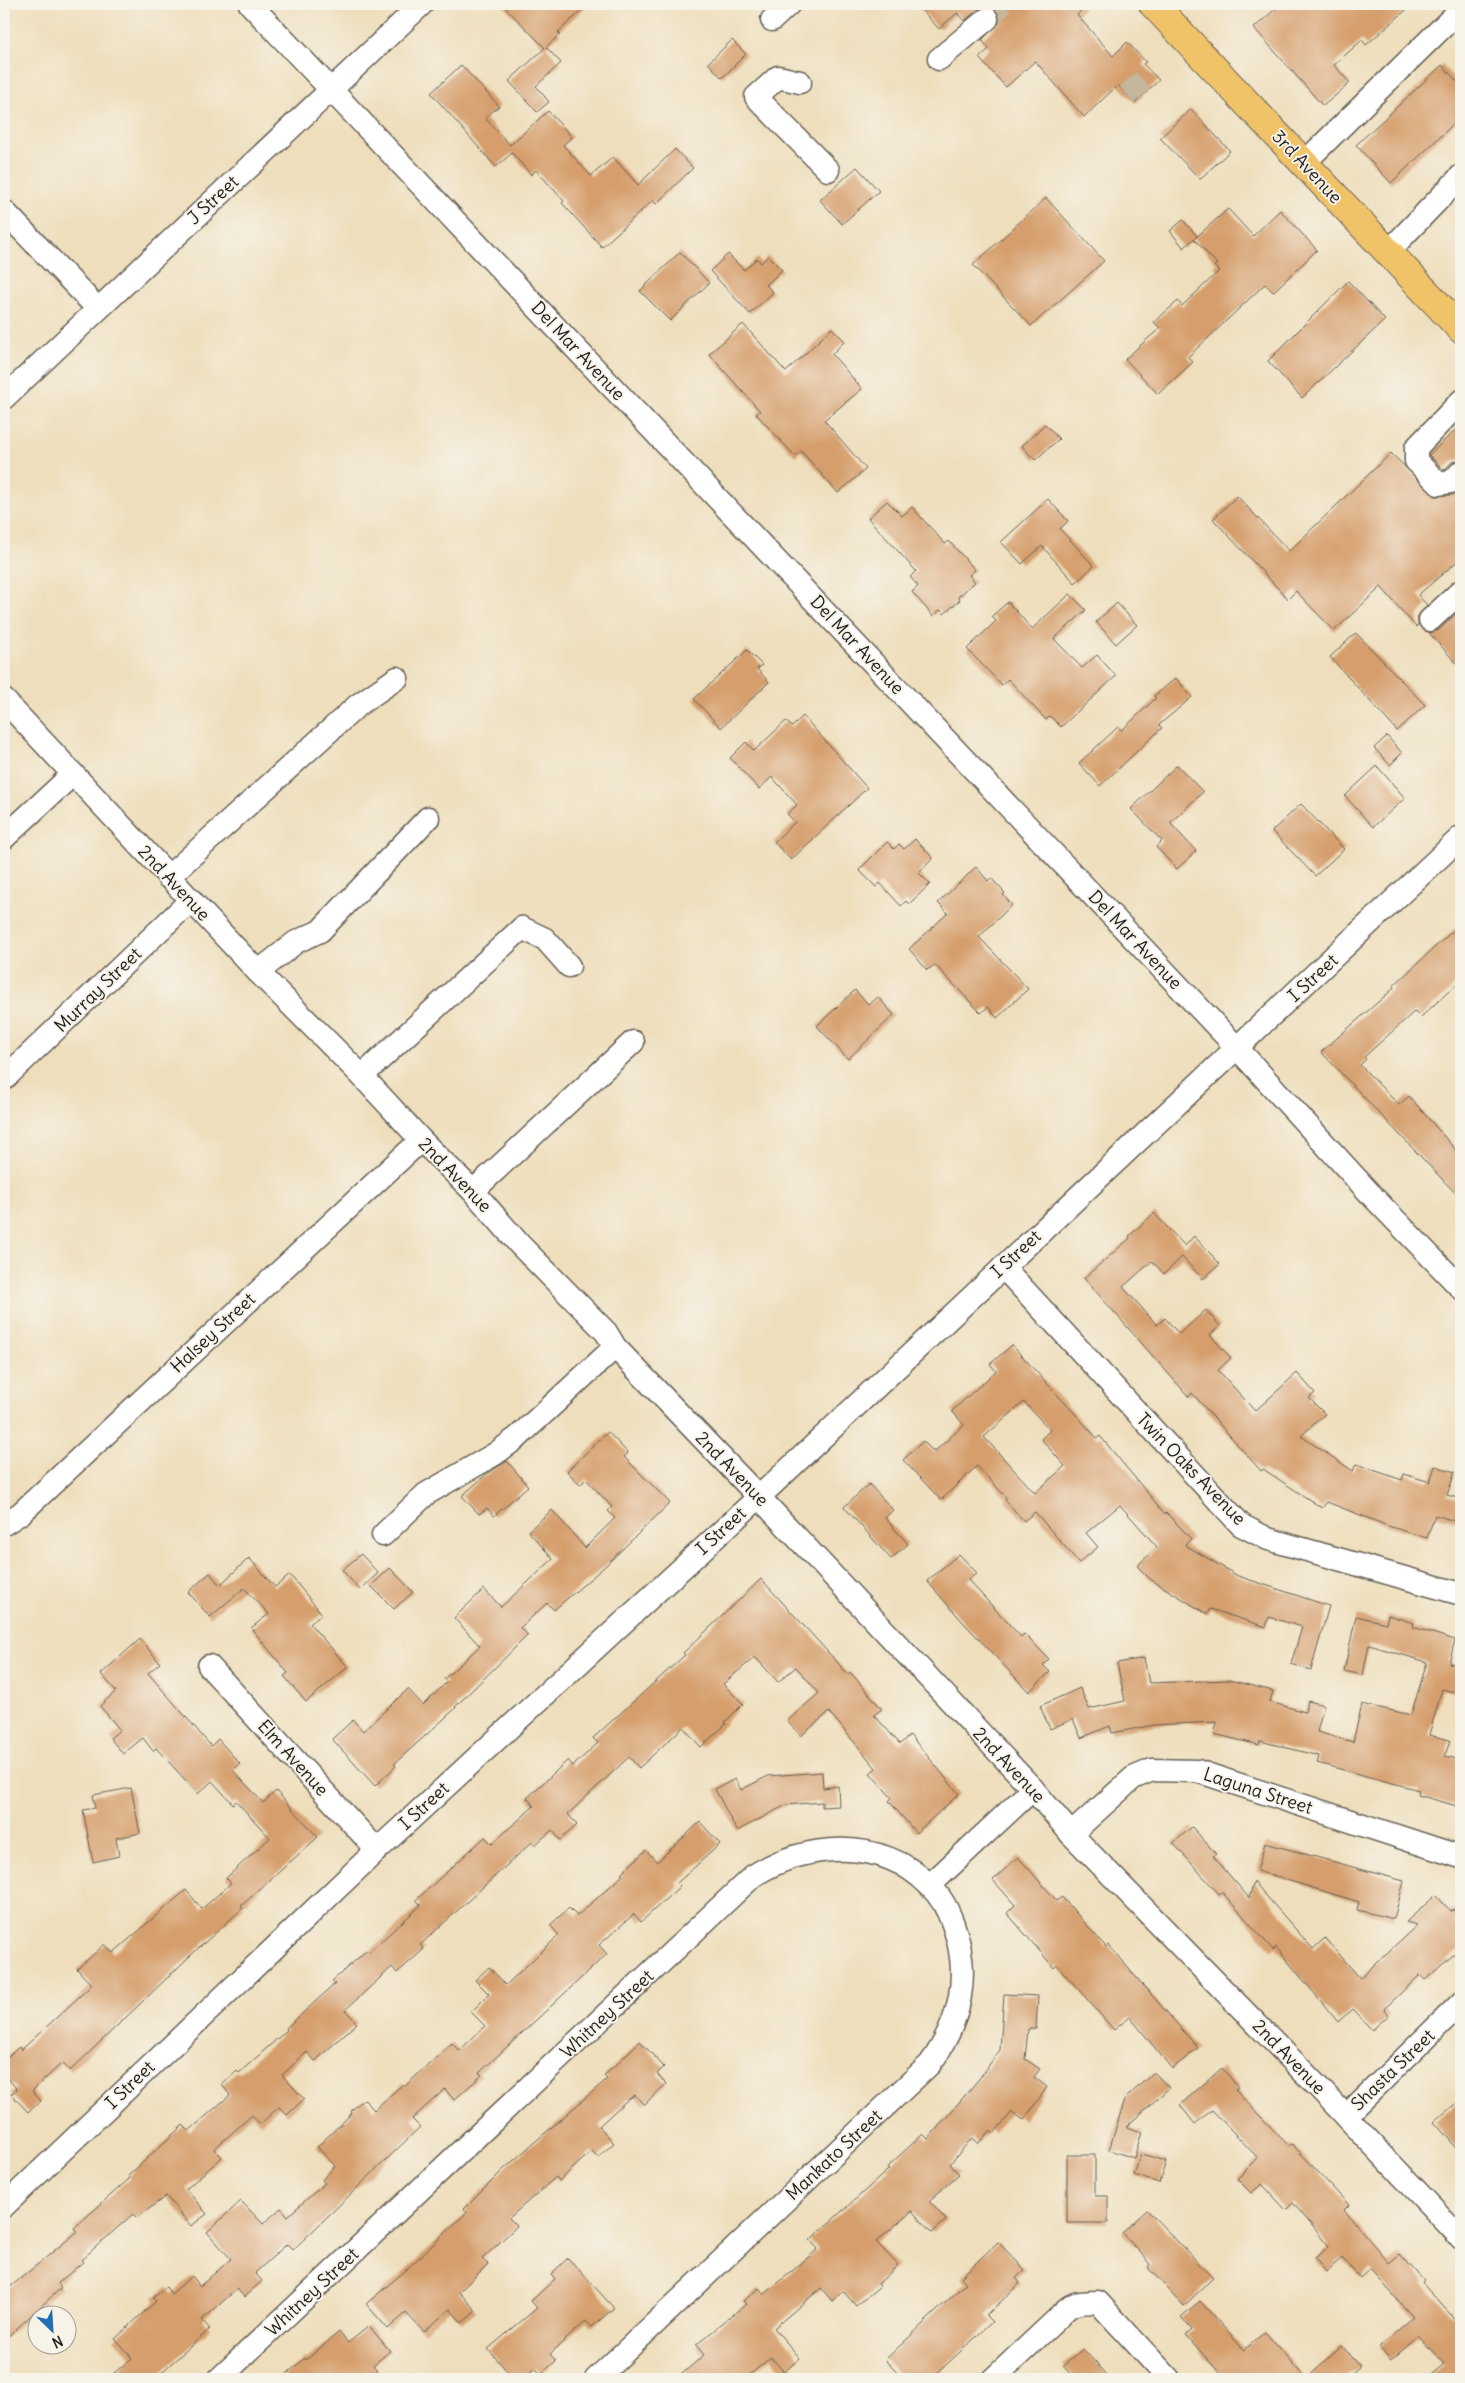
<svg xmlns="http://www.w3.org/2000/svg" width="1465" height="2383" font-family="Delius,sans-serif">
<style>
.building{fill:#d59e6c;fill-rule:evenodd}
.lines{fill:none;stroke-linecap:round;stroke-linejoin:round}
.minor-tunnel{stroke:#c4b79c;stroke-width:22;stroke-dasharray:22 11;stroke-linecap:butt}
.minor-casing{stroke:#666054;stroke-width:25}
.major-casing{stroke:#666054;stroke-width:30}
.minor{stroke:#fff;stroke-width:22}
.major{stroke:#f1c369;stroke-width:28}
.labels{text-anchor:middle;stroke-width:4;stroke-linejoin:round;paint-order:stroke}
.street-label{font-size:18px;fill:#1c1c1c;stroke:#f7f3e8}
</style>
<rect width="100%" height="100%" fill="#f7f3e8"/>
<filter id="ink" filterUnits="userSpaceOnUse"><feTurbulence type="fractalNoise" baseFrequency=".02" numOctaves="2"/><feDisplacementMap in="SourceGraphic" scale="10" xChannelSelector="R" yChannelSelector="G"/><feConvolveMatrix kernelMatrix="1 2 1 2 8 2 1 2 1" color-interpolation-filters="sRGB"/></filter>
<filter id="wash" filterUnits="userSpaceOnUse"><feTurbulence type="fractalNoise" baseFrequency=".0096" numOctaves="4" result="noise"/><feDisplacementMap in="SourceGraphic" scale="20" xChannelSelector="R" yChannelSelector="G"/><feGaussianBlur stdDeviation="1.12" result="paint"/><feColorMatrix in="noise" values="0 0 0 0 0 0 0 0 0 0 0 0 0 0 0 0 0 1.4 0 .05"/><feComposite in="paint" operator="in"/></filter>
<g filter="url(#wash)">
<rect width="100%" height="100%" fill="#eedebc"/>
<g id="blocks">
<g class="building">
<path d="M502 4H589L558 32 560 34 546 47 561 63 536 86 549 102 537 112 509 81 545 48Z"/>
<path d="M916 4H1088L1077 15 1113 56 1127 42 1146 62 1143 64 1159 80 1135 103 1118 85 1084 117 1035 61 1006 87 979 58 989 49 982 40 999 23 997 11 992 7 985 6 979 9 964 21 957 13 939 29Z"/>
<path d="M1281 4H1413L1366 45 1362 40 1334 65 1350 83 1323 106 1254 28Z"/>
<path d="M732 40 746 54 722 78 708 63Z"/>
<path d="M461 65 499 106 485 118 510 145 548 111 572 137 563 145 591 176 613 157 638 185 675 149 693 168 656 204 653 200 602 247 562 203 564 201 536 170 531 175 512 153 496 167 431 93Z"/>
<path d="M1442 65 1461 86V117L1391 183 1356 145Z"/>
<path d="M1191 109 1230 151 1200 179 1160 138Z"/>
<path d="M857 167 879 191 842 224 820 200Z"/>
<path d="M1046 198 1104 261 1031 326 973 265Z"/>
<path d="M1228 209 1253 236 1280 210 1317 250 1273 292 1265 284 1188 357 1193 362 1158 394 1125 359 1160 328 1154 322 1178 301 1182 306 1219 271 1214 266 1217 264 1194 239Z"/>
<path d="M1183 220 1197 236 1184 248 1170 231Z"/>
<path d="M680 252 709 283 670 321 640 291Z"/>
<path d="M728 254 744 270 757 258 761 263 768 256 782 270 766 285 773 292 750 314 710 271Z"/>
<path d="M1348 281 1385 320 1302 398 1268 361Z"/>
<path d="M743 324 786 372 832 328 845 341 832 354 862 389 824 420 866 469 838 493 801 451 795 456 756 414 760 411 709 354Z"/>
<path d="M1045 424 1059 439 1035 460 1022 446Z"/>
<path d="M1461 425V459L1452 462 1444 470 1429 455Z"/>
<path d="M1391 453 1435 496 1453 495 1461 490V558L1418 595 1427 605 1418 616V625L1416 627 1381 587 1334 631 1296 591 1288 599 1213 519 1237 496 1289 551Z"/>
<path d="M1048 499 1068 521 1060 529 1094 566 1075 583 1042 546 1022 564 1001 542Z"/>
<path d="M887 501 902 516 912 507 945 544 949 541 975 570 969 575 975 582 958 597 960 600 944 614 940 610 933 616 912 592 918 586 910 577 916 571 868 518Z"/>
<path d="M1070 594 1086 610 1054 639 1082 668 1097 655 1116 676 1061 727 1050 716 1046 720 1008 679 1002 685 967 649 996 621 992 616 1008 602 1032 629Z"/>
<path d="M1117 603 1137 625 1116 644 1096 622Z"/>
<path d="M1461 609V668L1429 633 1439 630Z"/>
<path d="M1356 633 1425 705 1397 731 1330 657Z"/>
<path d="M747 650 762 665 757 669 769 682 721 728 694 699Z"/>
<path d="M1176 678 1192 697 1159 725 1162 728 1100 786 1079 763 1118 727 1122 730 1156 698 1154 696Z"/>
<path d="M803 716 867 788 791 860 774 842 795 822 787 814 797 805 772 777 759 789 730 758 746 742 754 751 786 721 792 727Z"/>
<path d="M1387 736 1402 753 1390 765 1374 748Z"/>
<path d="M1177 765 1203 792 1170 823 1196 851 1177 869 1156 847 1162 841 1131 809Z"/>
<path d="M1377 766 1405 798 1373 827 1345 796Z"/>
<path d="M1301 804 1344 849 1315 876 1272 831Z"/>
<path d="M915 839 933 858 919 873 930 884 909 904 906 901 901 906 880 883 876 887 859 870 887 842 894 849 899 844 904 849Z"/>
<path d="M976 867 988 881 991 878 1005 893 1003 895 1012 905 979 937 1028 989 997 1018 988 1007 981 1013 935 965 927 970 909 949 948 913 938 903Z"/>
<path d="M1461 923V980L1421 1017 1415 1011 1364 1057 1366 1059 1360 1065 1399 1105 1409 1096 1461 1156V1199L1321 1052 1394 988 1393 986Z"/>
<path d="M855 990 869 1005 878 997 894 1015 848 1059 817 1026Z"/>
<path d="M1154 1213 1185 1246 1194 1236 1220 1264 1203 1279 1182 1257 1164 1274 1152 1261 1123 1287 1157 1325 1165 1318 1179 1334 1206 1310 1220 1326 1210 1335 1231 1358 1218 1370 1255 1411 1297 1373 1315 1393 1309 1398 1325 1414 1301 1436 1353 1471 1356 1464 1402 1480 1404 1474 1430 1482 1435 1466 1455 1472 1447 1495 1461 1499V1523L1435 1515 1427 1538 1388 1526 1327 1502 1322 1508 1263 1469 1261 1471 1192 1393 1189 1397 1084 1278 1130 1238 1129 1236Z"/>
<path d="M1012 1345 1097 1438 1100 1436 1165 1514 1166 1512 1191 1539 1185 1545 1238 1576 1329 1606 1311 1670 1291 1664 1302 1627 1269 1617 1266 1627 1210 1609 1207 1614 1150 1579 1137 1566 1157 1547 1120 1505 1086 1533 1098 1547 1079 1563 1035 1512 1024 1521 1005 1500 1007 1498 977 1466 941 1500 903 1460 923 1441 934 1452 964 1425 952 1411 996 1371 990 1364ZM1024 1402 1050 1430 1041 1439 1065 1466 1035 1493 984 1437Z"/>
<path d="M608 1432 628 1453 624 1457 670 1503 604 1567 554 1610 547 1603 520 1628 528 1635 455 1707 456 1708 394 1764 396 1766 375 1786 332 1739 353 1720 363 1731 408 1689 423 1705 447 1682 444 1679 480 1646 454 1618 484 1589 501 1607 553 1559 528 1531 552 1510 585 1548 615 1518 608 1511 612 1507 586 1479 580 1485 567 1471Z"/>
<path d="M507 1461 528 1486 494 1516 487 1508 479 1514 462 1496 487 1474Z"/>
<path d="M869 1484 893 1510 885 1518 908 1544 891 1559 844 1507Z"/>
<path d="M361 1554 378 1573 360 1590 342 1570Z"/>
<path d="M959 1554 977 1573 968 1580 1021 1637 1024 1634 1049 1659 1043 1665 1050 1672 1029 1692 962 1621 927 1581Z"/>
<path d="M249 1558 275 1587 290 1575 322 1614 310 1624 348 1667 306 1702 284 1676 288 1673 251 1628 269 1614 244 1588 210 1617 188 1592 210 1573 220 1585Z"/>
<path d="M390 1568 413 1592 394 1609 371 1586Z"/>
<path d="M761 1579 848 1674 850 1672 882 1709 874 1715 900 1744 910 1735 959 1794 916 1833 889 1801 892 1798 870 1773 876 1768 829 1712 801 1736 787 1721 819 1693 796 1667 778 1682 755 1657 723 1684 743 1704 725 1722 726 1724 701 1747 683 1727 639 1768 629 1757 568 1814 577 1825 560 1840 552 1830 535 1845 532 1842 420 1945 424 1949 397 1973 392 1967 345 2010 357 2023 315 2061 307 2052 282 2075 304 2099 287 2115 279 2107 260 2124 252 2115 214 2149 222 2157 186 2189 207 2214 191 2226 166 2196 137 2218 133 2214 81 2260 83 2262 58 2283 61 2288 4 2340V2292L77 2232 74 2228 130 2178 128 2176 183 2125 189 2131 230 2095 222 2085 237 2071 239 2073 287 2030 286 2028 335 1984 332 1981 367 1950 369 1952 421 1905 416 1900 485 1837 492 1844 534 1806 527 1798 568 1760 573 1766 598 1743 593 1738 685 1655 683 1653Z"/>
<path d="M1388 1615 1414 1623 1413 1627 1455 1640 1449 1663 1461 1666V1694L1442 1689 1429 1735 1450 1740 1445 1756 1461 1760V1790L1457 1806 1418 1795 1419 1790 1317 1763 1319 1756 1260 1741 1259 1745 1214 1734 1217 1722 1154 1725 1112 1733 1110 1726 1081 1738 1073 1719 1050 1729 1040 1706 1080 1688 1089 1709 1125 1701 1117 1663 1144 1658 1149 1683 1229 1680 1273 1691 1270 1702 1305 1712 1308 1701 1324 1705 1317 1732 1353 1742 1362 1704 1411 1715 1427 1662 1369 1645 1363 1675 1344 1671 1356 1616 1386 1623Z"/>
<path d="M140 1639 160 1663 148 1673 211 1746 218 1739 240 1764 233 1770 263 1803 276 1791 318 1837 241 1906 243 1908 191 1955 70 2071 62 2063 32 2091 41 2101 28 2112 11 2094 17 2089 4 2074V2060L19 2047 21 2050 92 1985 77 1969 105 1944 113 1953 186 1890 202 1909 231 1883 226 1878 270 1838 236 1801 233 1804 212 1781 198 1794 156 1748 153 1751 143 1738 123 1754 110 1738 120 1730 100 1706 116 1691 101 1674Z"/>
<path d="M822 1772 823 1788 838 1786 839 1806 822 1807V1802L786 1805 737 1831 715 1789 735 1779 741 1790 768 1776Z"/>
<path d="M131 1788 140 1833 116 1838 119 1856 93 1862 83 1810 95 1808 93 1795Z"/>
<path d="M700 1822 720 1844 677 1883 680 1886 641 1922 634 1914 599 1945 607 1954 479 2073 482 2075 454 2100 445 2089 412 2119 420 2127 293 2250 287 2244 255 2273 262 2281 244 2297 237 2289 202 2320 210 2329 154 2379H107L132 2358 115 2339 156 2301 153 2298 166 2287 171 2294 192 2276 200 2286 231 2259 207 2232 241 2201 263 2224 281 2208 288 2216 325 2183 322 2180 335 2166 317 2147 352 2113 351 2111 364 2099 374 2110 403 2084 405 2086 452 2043 459 2051 485 2026 471 2012 489 1994 475 1980 489 1967 506 1985 559 1935 550 1925 569 1908 577 1916 623 1875 621 1874 646 1850 657 1862Z"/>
<path d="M1192 1827 1216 1854 1213 1856 1249 1898 1254 1882 1313 1949 1325 1938 1360 1978 1417 1925 1406 1922 1436 1895 1451 1912 1453 1909 1461 1918V1948L1425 1980 1420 1975 1384 2009 1389 2015 1372 2030 1352 2009 1338 2022 1276 1947 1273 1950 1222 1892 1219 1894 1173 1843Z"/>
<path d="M1265 1843 1404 1881 1394 1919 1357 1910 1359 1902 1257 1871Z"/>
<path d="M1018 1857 1057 1901 1062 1897 1106 1947 1108 1945 1198 2048 1172 2069 1130 2017 1114 2030 1057 1965 1054 1968 1007 1913 1015 1905 993 1880Z"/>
<path d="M1004 1994 1038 1996 1036 2029H1028L1025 2059 1040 2069 1034 2077 1047 2087 1024 2120 1012 2112 994 2133 990 2130 978 2144 972 2138 950 2164 959 2174 929 2201 946 2220 932 2233 912 2211 876 2242 898 2265 878 2284 880 2286 856 2306 843 2291 832 2301 821 2288 774 2328 800 2358 784 2372 771 2357 745 2379H676L704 2355 696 2345 746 2304 743 2301 759 2288 764 2295 818 2249 810 2240 889 2169 887 2167 923 2134 928 2139 978 2080 1000 2050Z"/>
<path d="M640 2041 664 2067 657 2074 666 2084 644 2105 635 2095 627 2100 599 2126 614 2143 598 2157 592 2151 559 2181 556 2177 509 2218 517 2226 482 2259 488 2264 459 2292 476 2311 462 2323 450 2309 424 2332 406 2313 388 2329 366 2304 405 2271 467 2212 464 2209 505 2168 607 2079 604 2076Z"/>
<path d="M1222 2068 1238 2087 1235 2090 1289 2146 1292 2144 1349 2205 1344 2210 1389 2263 1400 2254 1424 2281 1422 2283 1461 2326V2379H1427L1445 2364 1419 2336 1391 2360 1379 2347 1413 2317 1370 2269 1360 2278 1342 2258 1326 2272 1315 2258 1329 2246 1293 2203 1286 2210 1262 2184 1251 2193 1237 2179 1258 2158 1212 2110 1195 2124 1180 2105Z"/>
<path d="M1154 2072 1169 2088 1126 2127 1142 2132 1134 2158 1109 2150 1125 2099Z"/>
<path d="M1461 2099V2153L1434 2122Z"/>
<path d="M1141 2154 1166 2161 1159 2183 1134 2175Z"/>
<path d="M1067 2155H1095V2196H1108V2223H1067Z"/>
<path d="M1147 2210 1213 2278 1184 2306 1148 2268 1151 2264 1122 2233Z"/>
<path d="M998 2242 1025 2270 1016 2278 1020 2283 986 2316 992 2322 931 2379H903L885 2360 966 2283 961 2277Z"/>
<path d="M568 2258 614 2308 592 2327 586 2321 550 2354 556 2361 541 2374 535 2368 522 2379H514L488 2349 537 2308 531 2301 555 2279 551 2274Z"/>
<path d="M1200 2301 1244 2350 1265 2332 1306 2379H1225L1186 2335 1192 2330 1181 2317Z"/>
<path d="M369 2326 390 2351 373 2365 385 2379H281L305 2358 306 2360 339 2332 348 2343Z"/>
<path d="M1342 2346 1360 2366 1345 2379H1306Z"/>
<path d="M1083 2349 1111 2379H1075L1063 2366Z"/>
</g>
</g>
</g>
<g filter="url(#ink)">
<use href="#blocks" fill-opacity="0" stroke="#666054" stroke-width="1"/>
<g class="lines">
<g class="minor-tunnel">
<path d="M987 19 1003 4"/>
<path d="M1127 95 1152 73"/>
</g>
<g class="minor-casing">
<g id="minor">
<path d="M250 4 1238 1049 1375 1199 1461 1288"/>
<path d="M772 20 789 4"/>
<path d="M939 59 987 19"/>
<path d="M800 82 778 77 756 97 828 170"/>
<path d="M1304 163 1461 9"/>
<path d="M4 211 98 309"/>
<path d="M1388 252 1461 176"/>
<path d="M4 398 422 4"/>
<path d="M1461 401 1416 448V461L1439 484 1451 482 1461 472"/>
<path d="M1430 620 1461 591"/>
<path d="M4 700 258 972 362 1076 421 1140 473 1191 520 1245 606 1332 615 1347 759 1497 1033 1789 1071 1834 1324 2093 1461 2238"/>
<path d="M4 838 72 775"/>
<path d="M168 877 358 705 397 678"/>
<path d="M258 972 296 942 320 931 428 818"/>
<path d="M362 1076 522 928 545 939 569 966"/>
<path d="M4 1079 191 900"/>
<path d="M473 1191 633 1042"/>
<path d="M1003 1267 1241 1525 1268 1539 1461 1594"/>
<path d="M4 1524 21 1513 421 1140"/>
<path d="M383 1535 426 1494 495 1454 518 1437 615 1347"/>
<path d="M209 1666 377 1850"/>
<path d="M1071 1834 1133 1778 1152 1770 1197 1771 1461 1857"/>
<path d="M930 1885 1033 1789"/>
<path d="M1346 2116 1461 2003"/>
<path d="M4 2206 377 1850 759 1497 1461 837"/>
<path d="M219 2379 753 1876C806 1842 882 1837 929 1885 940 1895 948 1910 953 1924 971 1973 961 2022 930 2064L596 2379"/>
<path d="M993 2379 1057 2319C1070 2302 1078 2302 1098 2302L1169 2379"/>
</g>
</g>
<g class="major-casing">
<path id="major" d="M1153 4 1461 329"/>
</g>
<use href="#minor" class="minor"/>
<use href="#major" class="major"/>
</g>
</g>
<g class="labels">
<g class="street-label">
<text transform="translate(1307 167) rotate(47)" y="6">3rd Avenue</text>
<text transform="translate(213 200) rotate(-43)" y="6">J Street</text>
<text transform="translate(578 351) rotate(47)" y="6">Del Mar Avenue</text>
<text transform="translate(857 645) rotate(47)" y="6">Del Mar Avenue</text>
<text transform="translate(174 883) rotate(47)" y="6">2nd Avenue</text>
<text transform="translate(1135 940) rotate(47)" y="6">Del Mar Avenue</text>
<text transform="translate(1313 978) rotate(-43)" y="6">I Street</text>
<text transform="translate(98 990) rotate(-44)" y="6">Murray Street</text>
<text transform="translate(455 1175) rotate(46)" y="6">2nd Avenue</text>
<text transform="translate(1016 1254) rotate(-43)" y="6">I Street</text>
<text transform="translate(213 1333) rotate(-43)" y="6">Halsey Street</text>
<text transform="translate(732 1469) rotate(46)" y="6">2nd Avenue</text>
<text transform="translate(1191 1469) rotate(46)" y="6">Twin Oaks Avenue</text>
<text transform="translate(721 1531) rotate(-43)" y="6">I Street</text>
<text transform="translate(293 1758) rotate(48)" y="6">Elm Avenue</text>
<text transform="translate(1009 1765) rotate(47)" y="6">2nd Avenue</text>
<text transform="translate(1258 1791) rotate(18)" y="6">Laguna Street</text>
<text transform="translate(424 1806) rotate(-43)" y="6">I Street</text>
<text transform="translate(607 2014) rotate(-43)" y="6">Whitney Street</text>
<text transform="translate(1289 2057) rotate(46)" y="6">2nd Avenue</text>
<text transform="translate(1393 2070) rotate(-44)" y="6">Shasta Street</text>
<text transform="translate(130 2085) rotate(-44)" y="6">I Street</text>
<text transform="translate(834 2155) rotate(-43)" y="6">Mankato Street</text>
<text transform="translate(312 2292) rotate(-43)" y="6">Whitney Street</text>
</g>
</g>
<rect width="1465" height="2383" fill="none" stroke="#f7f3e8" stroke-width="20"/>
<g transform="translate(52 2330) rotate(155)"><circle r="24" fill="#f7f3e8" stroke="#9f9d96"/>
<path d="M0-4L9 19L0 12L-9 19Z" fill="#1f6fb2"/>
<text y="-8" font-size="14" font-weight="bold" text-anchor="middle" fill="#1c1c1c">N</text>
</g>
</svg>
